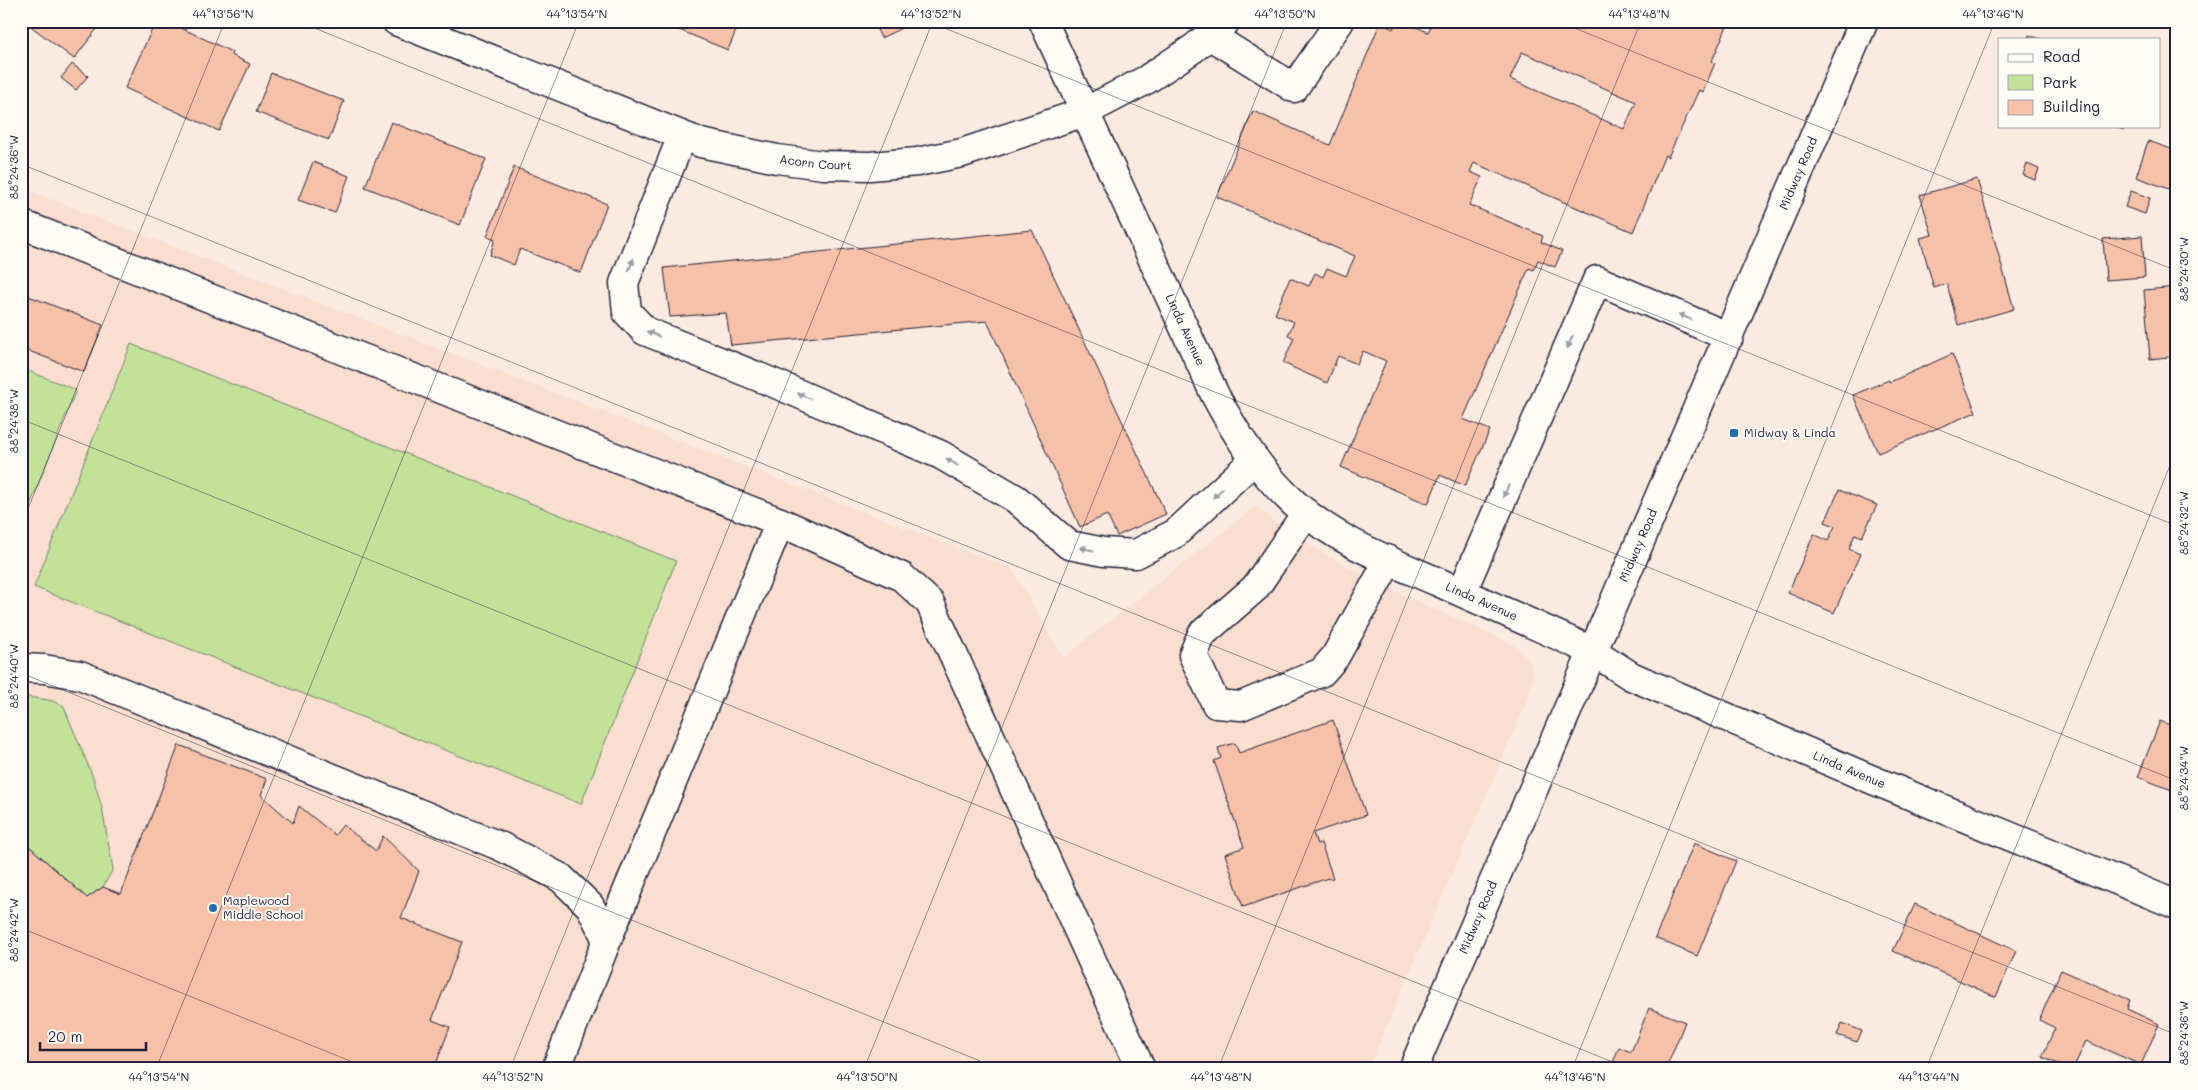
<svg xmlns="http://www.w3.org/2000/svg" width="2198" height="1090" font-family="Mali,sans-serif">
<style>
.built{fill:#faded0}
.green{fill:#c2e29a;stroke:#72826a}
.building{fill:#f7c1a9;stroke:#22223b;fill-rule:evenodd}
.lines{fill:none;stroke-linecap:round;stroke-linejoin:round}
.minor-casing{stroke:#22223b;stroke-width:31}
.major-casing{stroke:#22223b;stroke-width:31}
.minor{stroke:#fdfcf7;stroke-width:28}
.major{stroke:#fdfcf7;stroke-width:28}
.oneway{fill:#9a9aa2}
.ticks{fill:none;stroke:#22223b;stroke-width:1;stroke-opacity:0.45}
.poi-dot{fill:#1f6fb2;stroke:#fdfcf7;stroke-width:2}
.labels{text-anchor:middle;stroke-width:4;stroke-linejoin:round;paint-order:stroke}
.street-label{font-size:12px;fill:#22223b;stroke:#fdfcf7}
.poi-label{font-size:12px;fill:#22223b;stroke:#fdfcf7;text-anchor:start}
.neatline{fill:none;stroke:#22223b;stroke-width:2}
.ticks-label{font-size:12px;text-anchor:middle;fill:#22223b}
</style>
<rect width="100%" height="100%" fill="#fbeae0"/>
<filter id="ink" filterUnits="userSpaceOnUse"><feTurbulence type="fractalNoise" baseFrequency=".02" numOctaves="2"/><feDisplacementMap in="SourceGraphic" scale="10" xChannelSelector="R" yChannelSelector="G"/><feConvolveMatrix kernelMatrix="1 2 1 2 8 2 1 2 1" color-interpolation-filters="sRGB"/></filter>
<g filter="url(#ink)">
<path class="built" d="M21 188 1012 569 1063 658 1256 506 1275 523 1333 559 1412 599 1514 645 1529 660 1533 677 1529 696 1368 1069H21Z"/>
<g class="green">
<path d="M131 344 676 561 581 804 34 587Z"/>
<path d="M21 368 76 390 21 528Z"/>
<path d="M21 696 49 700 63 705 93 777 102 808 113 869 103 887 87 898 21 839Z"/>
</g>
<g class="building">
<path d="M24 21H103L74 59Z"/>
<path d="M156 21 175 29 177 26 232 52 231 55 250 64 219 131 125 88Z"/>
<path d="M657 21H740L728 50Z"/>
<path d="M873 21H916L881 38Z"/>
<path d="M1396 21H1402L1428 32 1433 21H1716L1727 26 1712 61 1715 63 1703 92 1699 90 1668 157 1665 155 1633 232 1474 163 1470 172 1482 177 1469 205 1543 236 1541 242 1562 251 1555 267 1538 260 1534 270 1529 268 1463 419 1490 430 1465 486 1440 475 1428 504 1341 467 1386 361 1363 351 1357 364 1338 356 1327 383 1283 363 1294 338 1288 335 1294 322 1275 314 1290 278 1309 286 1315 273 1323 277 1327 268 1346 276 1355 256 1217 197 1253 111 1330 145 1380 23 1393 29ZM1522 52 1636 102 1624 129 1510 79Z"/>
<path d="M2029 35 2040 39H2028Z"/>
<path d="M72 64 88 76 76 90 61 78Z"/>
<path d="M271 73 344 101 329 140 256 112Z"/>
<path d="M391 122 486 159 460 225 365 187Z"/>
<path d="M2112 126H2125L2124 130Z"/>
<path d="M2148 141 2177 151V168L2169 189 2136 177Z"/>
<path d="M313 162 349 176 335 213 298 200Z"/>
<path d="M2027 164 2039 169 2035 180 2023 175Z"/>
<path d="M514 167 607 204 581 273 520 249 514 265 490 255 495 239 487 236Z"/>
<path d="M1977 179 2014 309 1958 325 1947 284 1934 288 1920 238 1932 235 1920 195Z"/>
<path d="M2131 191 2150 198 2145 214 2125 207Z"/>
<path d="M1032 230 1166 514 1117 536 1107 515 1080 527 987 321 731 345 726 313 670 317 664 268Z"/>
<path d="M2142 236 2145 277 2106 280 2103 239Z"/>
<path d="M2177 287V356L2150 359 2144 290Z"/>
<path d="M21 293 103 325 84 372 21 348Z"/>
<path d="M1952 354 1976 412 1878 453 1853 395 1889 380 1890 382Z"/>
<path d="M1839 490 1877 505 1862 537 1855 534 1849 549 1860 554 1834 613 1788 593 1814 534 1828 541 1835 526 1825 522Z"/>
<path d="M1333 720 1366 815 1313 833 1317 844 1321 843 1333 878 1329 879 1328 878 1243 907 1225 854 1244 847 1214 761 1221 758 1218 748 1235 743 1239 753Z"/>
<path d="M2160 721 2177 728V792L2138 777Z"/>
<path d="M179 745 267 779 261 795 293 823 299 806 335 835 343 825 376 851 383 836 419 871 401 918 462 942 432 1020 450 1027 434 1069H21V839L87 898 103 887 121 894Z"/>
<path d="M1694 843 1736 861 1697 956 1655 938Z"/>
<path d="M1915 904 2016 951 1996 997 1893 951Z"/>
<path d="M2061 970 2130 1000 2127 1009 2159 1024 2141 1065 2086 1041 2073 1069H2069L2042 1057 2055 1028 2039 1020Z"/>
<path d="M1649 1008 1685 1022 1666 1069H1602L1603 1065 1611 1068 1619 1047 1631 1052Z"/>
<path d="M1842 1023 1862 1031 1857 1042 1837 1035Z"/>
</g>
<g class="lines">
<g class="minor-casing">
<g id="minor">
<path id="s1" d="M396 21 701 143 777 159 823 165 870 166 917 162 962 153 1085 112 1146 80 1194 48 1226 21"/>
<path id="s2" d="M1043 21 1215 395C1237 436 1260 472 1295 504 1336 541 1388 560 1438 582 1490 605 1542 628 1594 652L1631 676 1868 778 2177 905"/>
<path d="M1209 35 1294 88 1340 21"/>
<path d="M682 136 624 283 627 312 645 331 776 384 941 455 1016 499 1069 545 1104 552 1136 554 1176 533 1254 460"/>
<path d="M21 224 780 522 902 577 930 603 1141 1069"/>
<path d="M1306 513 1255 588 1202 634 1193 655 1216 704 1241 706 1322 672 1335 657 1389 560"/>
<path d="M1462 592 1597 280 1729 337"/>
<path d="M21 668 44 669 80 675 502 847 561 878 590 906 607 940 556 1069"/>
<path d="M607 940 780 522"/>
</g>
</g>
<g class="major-casing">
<g id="major">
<path id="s3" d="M1413 1069 1864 21"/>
</g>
</g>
<use href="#minor" class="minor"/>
<use href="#major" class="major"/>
</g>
<defs><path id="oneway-solid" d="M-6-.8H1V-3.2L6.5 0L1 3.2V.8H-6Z" transform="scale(1.25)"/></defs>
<g class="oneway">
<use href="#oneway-solid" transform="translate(631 265) rotate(-68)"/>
<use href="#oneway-solid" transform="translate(1685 317) rotate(-157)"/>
<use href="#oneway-solid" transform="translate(653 334) rotate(-158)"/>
<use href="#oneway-solid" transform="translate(1570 342) rotate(113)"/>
<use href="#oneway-solid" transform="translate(804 396) rotate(-157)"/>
<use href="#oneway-solid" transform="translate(952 462) rotate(-149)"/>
<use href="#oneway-solid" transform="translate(1506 491) rotate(113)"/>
<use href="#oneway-solid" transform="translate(1218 493) rotate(137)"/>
<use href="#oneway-solid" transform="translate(1087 549) rotate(-167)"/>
</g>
</g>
<path class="ticks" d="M297 21 2177 781M927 21 2177 526M1557 21 2177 271M21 164 2177 1035M21 419 1630 1069M21 526 225 21M21 673 1000 1069M21 928 370 1069M156 1069 579 21M510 1069 933 21M864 1069 1287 21M1218 1069 1641 21M1572 1069 1995 21M1926 1069 2177 448"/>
<g class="poi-dot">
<rect x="1729" y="428" width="10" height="10" rx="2.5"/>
<circle cx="213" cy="908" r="5"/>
</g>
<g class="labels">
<g class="street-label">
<text dy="4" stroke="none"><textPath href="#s1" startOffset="445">Acorn Court</textPath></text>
<text dy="4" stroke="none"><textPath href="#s3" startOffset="975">Midway Road</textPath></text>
<text dy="4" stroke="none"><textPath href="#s2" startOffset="340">Linda Avenue</textPath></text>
<text dy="4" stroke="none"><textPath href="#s3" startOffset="570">Midway Road</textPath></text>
<text dy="4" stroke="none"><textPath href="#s2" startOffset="759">Linda Avenue</textPath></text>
<text dy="4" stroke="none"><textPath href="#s2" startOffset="1164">Linda Avenue</textPath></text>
<text dy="4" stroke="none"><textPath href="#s3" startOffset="165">Midway Road</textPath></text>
</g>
<g class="poi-label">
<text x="1744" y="437">Midway &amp; Linda</text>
<text x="223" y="905">Maplewood<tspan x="223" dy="14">Middle School</tspan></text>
</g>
</g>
<rect width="2198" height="1090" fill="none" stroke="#fdfcf7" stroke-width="55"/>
<rect x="1998" y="38" width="162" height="90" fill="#fdfcf7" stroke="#a5a5ac"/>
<rect x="2008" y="54" width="25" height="8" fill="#fdfcf7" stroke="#a5a5ac"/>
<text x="2043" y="62" font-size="15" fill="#22223b">Road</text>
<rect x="2008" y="75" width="25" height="15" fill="#c2e29a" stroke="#a5a5ac"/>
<text x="2043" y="88" font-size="15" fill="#22223b">Park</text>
<rect x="2008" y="100" width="25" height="15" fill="#f7c1a9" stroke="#a5a5ac"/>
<text x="2043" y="112" font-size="15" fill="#22223b">Building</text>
<path d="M40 1042v8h106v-8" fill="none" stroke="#22223b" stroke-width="2.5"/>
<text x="48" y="1042" font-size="15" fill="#22223b" stroke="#fdfcf7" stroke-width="4" paint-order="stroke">20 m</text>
<rect x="28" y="28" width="2142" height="1034" class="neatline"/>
<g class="ticks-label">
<text x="223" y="18">44°13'56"N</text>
<text x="577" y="18">44°13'54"N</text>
<text x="931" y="18">44°13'52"N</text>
<text x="1285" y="18">44°13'50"N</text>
<text x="1639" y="18">44°13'48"N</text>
<text x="1993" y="18">44°13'46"N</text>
<text transform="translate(14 167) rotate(-90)" y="4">88°24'36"W</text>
<text transform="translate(2184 269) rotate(-90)" y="4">88°24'30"W</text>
<text transform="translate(14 421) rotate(-90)" y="4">88°24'38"W</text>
<text transform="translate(2184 523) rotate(-90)" y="4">88°24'32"W</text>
<text transform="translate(14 676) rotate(-90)" y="4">88°24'40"W</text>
<text transform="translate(2184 778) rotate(-90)" y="4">88°24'34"W</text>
<text transform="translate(14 930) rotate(-90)" y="4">88°24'42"W</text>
<text transform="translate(2184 1033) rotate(-90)" y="4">88°24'36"W</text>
<text x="159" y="1081">44°13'54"N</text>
<text x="513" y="1081">44°13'52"N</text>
<text x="867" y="1081">44°13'50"N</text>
<text x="1221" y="1081">44°13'48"N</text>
<text x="1575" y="1081">44°13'46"N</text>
<text x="1929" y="1081">44°13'44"N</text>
</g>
</svg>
